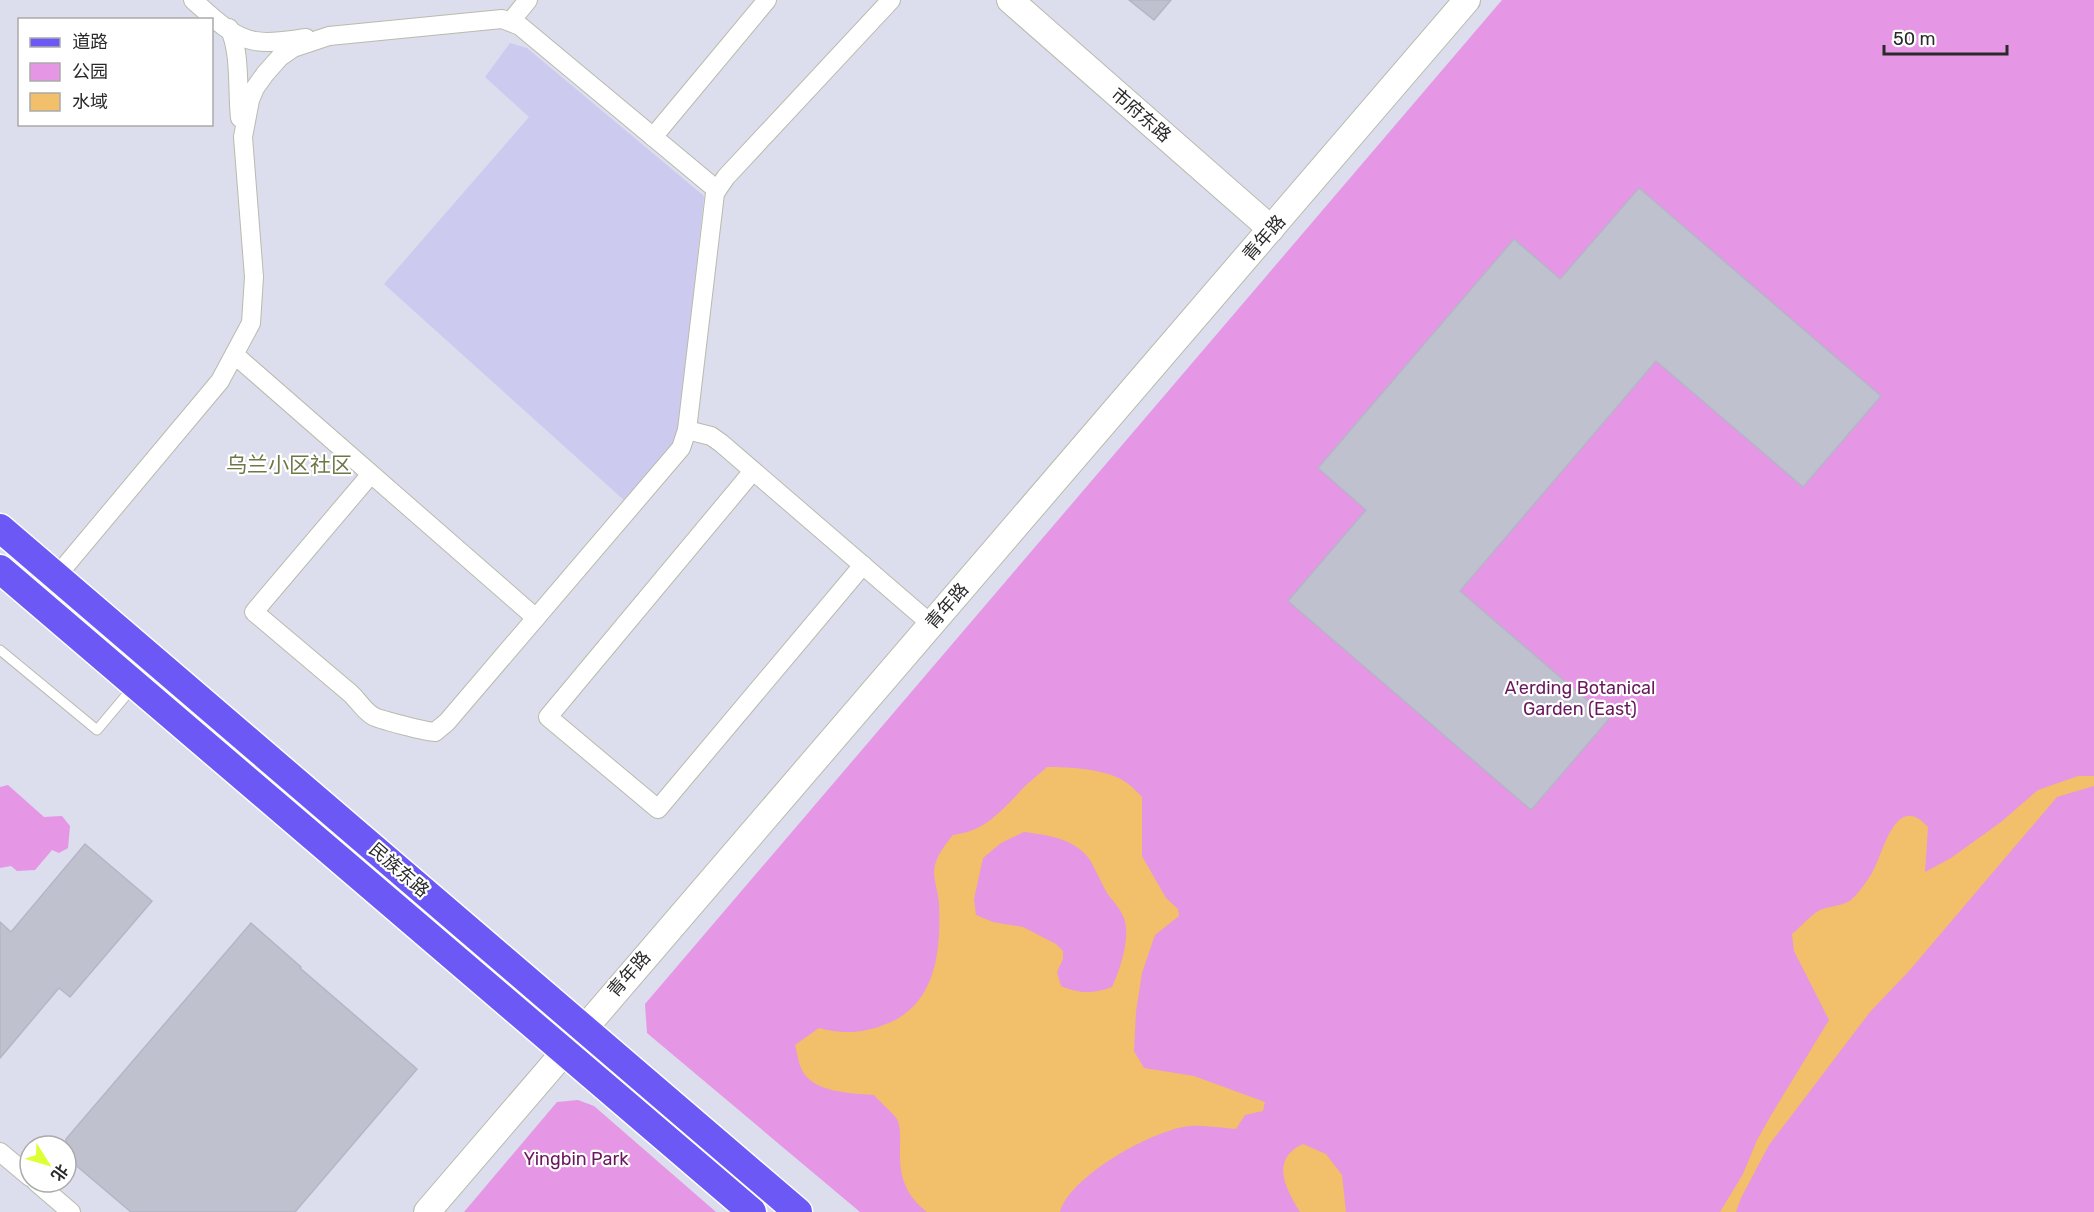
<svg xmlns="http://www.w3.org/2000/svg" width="2094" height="1212" font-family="Rubik,'Noto Sans SC',sans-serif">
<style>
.education{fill:#cccbef}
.green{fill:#e596e4}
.water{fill:#f2bf6b;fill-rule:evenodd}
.building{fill:#c0c1ce;stroke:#b5b5c8;stroke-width:1.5}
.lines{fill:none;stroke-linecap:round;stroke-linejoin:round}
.lane-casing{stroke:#b8bbac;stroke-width:11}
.street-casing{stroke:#b8bbac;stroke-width:20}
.secondary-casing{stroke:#b8bbac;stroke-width:28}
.primary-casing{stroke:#fff;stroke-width:31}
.lane{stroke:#fff;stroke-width:9}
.street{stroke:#fff;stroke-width:18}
.secondary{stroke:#fff;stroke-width:26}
.primary{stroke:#6c59f5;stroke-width:28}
.labels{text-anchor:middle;stroke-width:4.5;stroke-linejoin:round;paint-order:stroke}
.street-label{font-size:18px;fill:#2a2a2a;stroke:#fff}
.park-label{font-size:18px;fill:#6a185e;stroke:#fff}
.quarter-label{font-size:21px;fill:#6e7746;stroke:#fff}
</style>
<rect width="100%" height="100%" fill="#dcdded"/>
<path class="education" d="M510 43 527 48 704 196 680 422 677 435 673 444 625 501 384 284 529 117 485 77Z"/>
<g class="green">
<path d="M1502 0H2094V1212H860L647 1033 645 1004Z"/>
<path d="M8 785 44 817 62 816 70 826 68 848 59 853 52 850 35 870 17 871 11 866 0 868V787Z"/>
<path d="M578 1100 594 1106 716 1212H464L557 1102Z"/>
</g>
<g class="water">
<path d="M1047 767C1069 767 1106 769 1124 781 1131 785 1137 792 1142 797V856L1166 898 1178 909 1179 916 1155 935 1142 973 1136 1012 1134 1051 1144 1068 1194 1076 1265 1102 1263 1111 1245 1115 1236 1129C1221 1128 1205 1125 1190 1126 1154 1129 1070 1176 1060 1212H927C904 1194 899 1175 900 1147 900 1139 901 1127 897 1119 891 1111 881 1103 874 1095 851 1093 811 1093 801 1068 798 1061 797 1052 795 1045L819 1028C844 1035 866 1033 891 1022 937 1001 941 948 939 903 938 892 934 881 934 871 935 857 945 845 953 835 983 831 996 816 1016 796 1025 785 1037 776 1047 767ZM1024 832C1048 835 1076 839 1090 860 1096 871 1101 882 1107 893 1112 900 1119 907 1123 916 1132 934 1120 970 1112 987 1093 994 1080 994 1061 986L1057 972 1063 959V951L1056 944 1023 927 993 922 976 915 974 899 983 858 1001 843Z"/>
<path d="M2078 776H2094V786L2057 797 1909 971 1870 1012 1769 1145 1741 1198 1736 1212H1720L1743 1174 1757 1140 1773 1112 1829 1020 1794 951 1792 934C1801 927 1810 915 1820 910 1829 906 1843 906 1851 900 1858 894 1869 879 1873 871 1884 851 1896 791 1928 827L1925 872 1951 858 2001 822 2038 790Z"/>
<path d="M1303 1144 1326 1154 1342 1175 1346 1212H1300C1285 1188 1270 1159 1303 1144Z"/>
</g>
<g class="building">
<path d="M1129 0H1171L1154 20Z"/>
<path d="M1639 188 1881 396 1803 487 1656 361 1460 591 1609 719 1531 810 1288 601 1366 510 1318 468 1514 239 1560 279Z"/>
<path d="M85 844 152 901 70 997 59 988 0 1058V922L11 932Z"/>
<path d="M251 923 301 967 300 968 417 1069 295 1212H131L66 1157V1139Z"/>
</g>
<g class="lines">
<g class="lane-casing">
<path id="lane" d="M0 650 97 730 134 686"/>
</g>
<g class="street-casing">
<g id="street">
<path d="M193 0C210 15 231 37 255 41 271 44 290 40 306 38"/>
<path d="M511 21 528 0"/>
<path d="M229 28C241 51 237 92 240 118"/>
<path d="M653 137 767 0"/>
<path d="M235 355 536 618"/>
<path d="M687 430 711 436 721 443 931 624"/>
<path d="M753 471 548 717 658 809 863 565"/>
<path d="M371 474 254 612C286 639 318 666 350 693 358 700 364 711 373 716 377 719 431 733 435 732L447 722 681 448 687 430 715 193 726 177 891 0"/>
<path d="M56 577 220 381 251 323 254 277 243 137 250 100 255 88 265 74 280 57 293 48 329 36 502 19 520 26 717 190"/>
<path d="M0 1152 30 1177"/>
<path d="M36 1182 71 1212"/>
</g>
</g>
<g class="secondary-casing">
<g id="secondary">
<path d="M1010 0 1271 229"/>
<path d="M427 1212 1467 0"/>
</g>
</g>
<g class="primary-casing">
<g id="primary">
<path d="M0 528 798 1212"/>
<path d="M0 569 752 1212"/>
</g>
</g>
<use href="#lane" class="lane"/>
<use href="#street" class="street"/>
<use href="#secondary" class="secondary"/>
<use href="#primary" class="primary"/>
</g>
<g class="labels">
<g class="street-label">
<text transform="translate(1141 115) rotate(41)" y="6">市府东路</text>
<text transform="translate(1264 238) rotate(-49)" y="6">青年路</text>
<text transform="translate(947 606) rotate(-49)" y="6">青年路</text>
<text transform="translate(399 870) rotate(41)" y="6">民族东路</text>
<text transform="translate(629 974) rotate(-49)" y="6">青年路</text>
</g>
<g class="park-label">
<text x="1580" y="694">A'erding Botanical<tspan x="1580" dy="21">Garden (East)</tspan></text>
<text x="576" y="1165">Yingbin Park</text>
</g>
<g class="quarter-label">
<text x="289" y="472">乌兰小区社区</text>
</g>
</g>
<rect x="18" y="18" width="195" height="108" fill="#ffffff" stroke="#aaaaaa" stroke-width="1.5"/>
<rect x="30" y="38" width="30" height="9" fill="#6c59f5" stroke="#aaaaaa" stroke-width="1.5"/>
<text x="72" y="48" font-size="18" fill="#2a2a2a">道路</text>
<rect x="30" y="63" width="30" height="18" fill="#e596e4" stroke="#aaaaaa" stroke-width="1.5"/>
<text x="72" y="78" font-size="18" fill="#2a2a2a">公园</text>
<rect x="30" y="93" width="30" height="18" fill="#f2bf6b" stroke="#aaaaaa" stroke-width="1.5"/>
<text x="72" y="108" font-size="18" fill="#2a2a2a">水域</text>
<g transform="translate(48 1164) rotate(127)"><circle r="28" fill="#ffffff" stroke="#aaaaaa" stroke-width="1.5"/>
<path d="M0-4.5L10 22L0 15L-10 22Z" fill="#ddff36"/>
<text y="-9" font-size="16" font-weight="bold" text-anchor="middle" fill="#2a2a2a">北</text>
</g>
<path d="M1884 45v9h123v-9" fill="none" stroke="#2a2a2a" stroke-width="3"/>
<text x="1893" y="45" font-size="18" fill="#2a2a2a" stroke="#ffffff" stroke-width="4.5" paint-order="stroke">50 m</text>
</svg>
